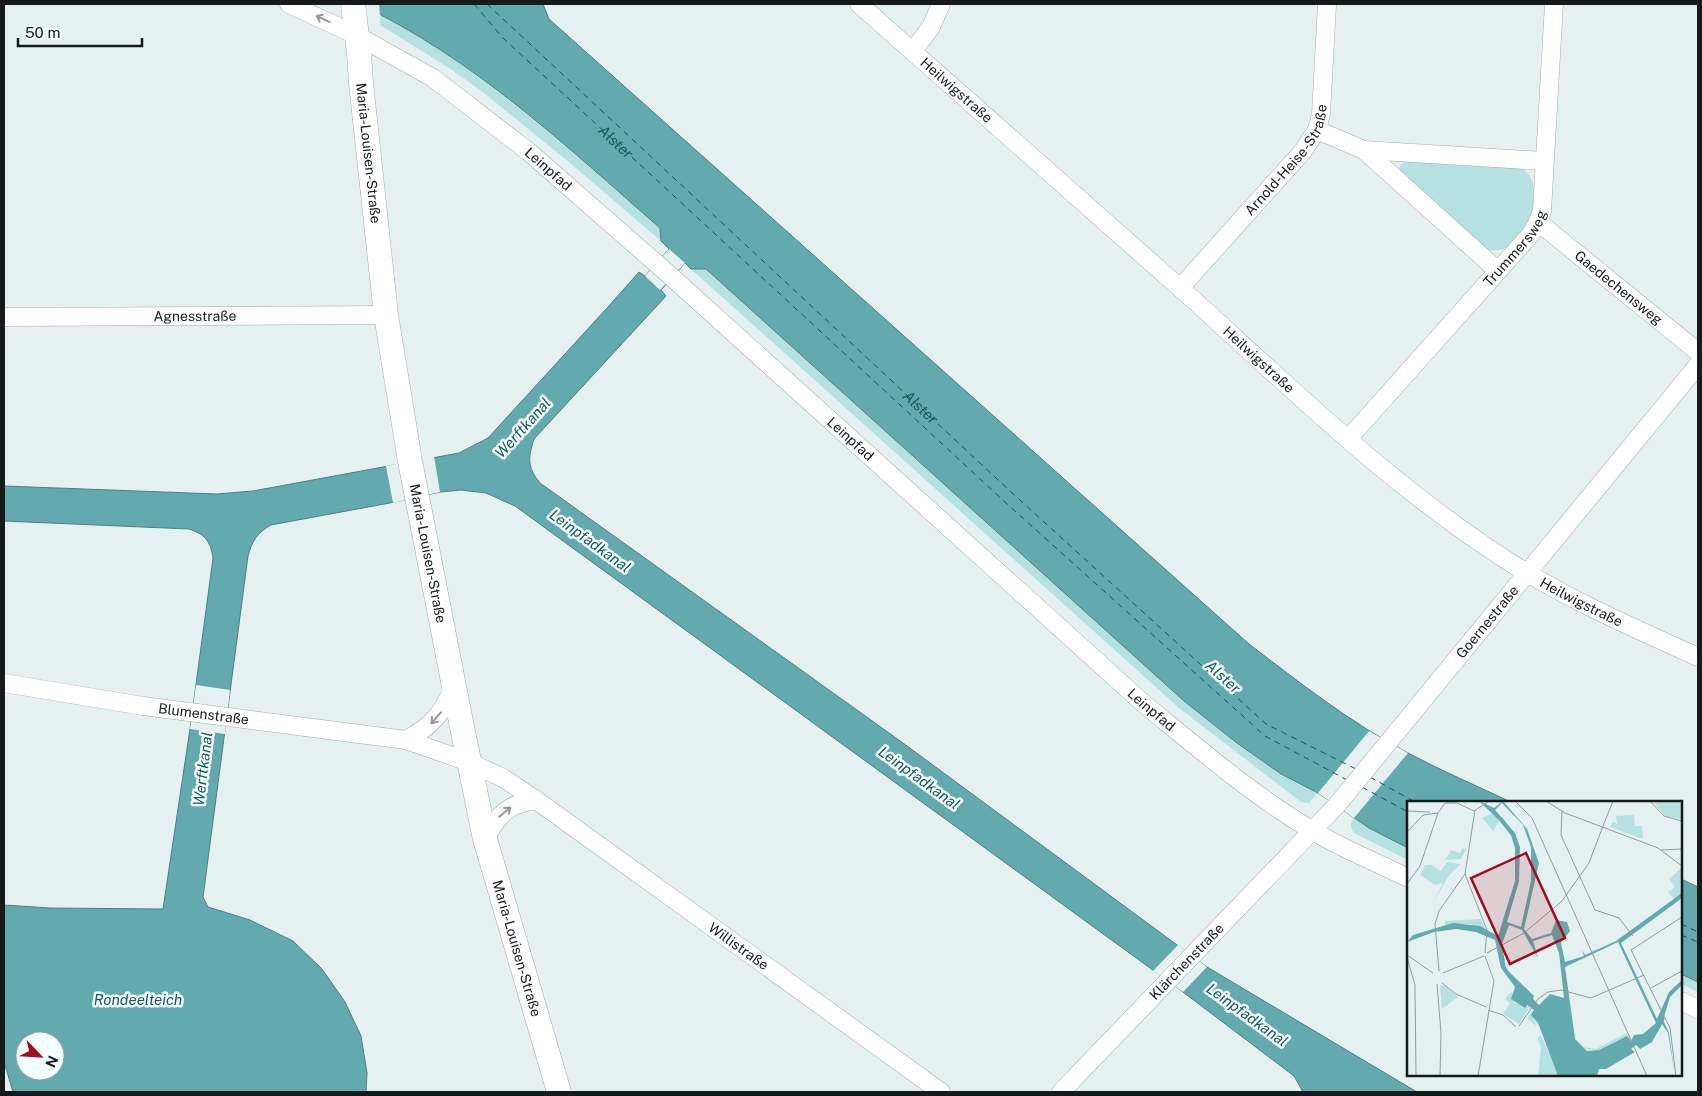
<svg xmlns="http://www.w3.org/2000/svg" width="1702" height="1096" font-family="'Public Sans',sans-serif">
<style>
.green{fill:#b6e1e3}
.water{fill:#63aaae;stroke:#4c7f82;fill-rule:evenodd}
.pier{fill:#e5f1f1}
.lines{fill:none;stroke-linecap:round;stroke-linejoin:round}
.ferry{stroke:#19575a;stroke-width:1;stroke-dasharray:6 5;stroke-linecap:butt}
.minor-casing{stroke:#a1acad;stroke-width:19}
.secondary-casing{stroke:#a1acad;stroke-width:25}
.minor{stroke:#fff;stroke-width:18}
.secondary{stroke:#fff;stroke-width:24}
.oneway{stroke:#969898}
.labels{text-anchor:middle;stroke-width:5;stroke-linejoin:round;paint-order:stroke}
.street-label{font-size:14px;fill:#161a1a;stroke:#f2feff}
.water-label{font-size:15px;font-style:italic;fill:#19575a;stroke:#f2feff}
.inset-river{fill:none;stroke:#63aaae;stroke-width:2.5}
.inset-road{fill:none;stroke:#929b9b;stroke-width:1}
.view{fill:#a50b1b;fill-opacity:0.15;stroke:#a50b1b;stroke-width:2.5}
.inset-edge{fill:none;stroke:#161a1a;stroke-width:2.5}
</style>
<rect width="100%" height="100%" fill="#e5f1f1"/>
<g class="green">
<path d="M381 14C484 71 571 151 660 228L661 241 570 163 484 93 449 68 380 25Z"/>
<path d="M1409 161 1521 168C1555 186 1518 266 1485 248L1403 175 1400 171V166L1404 162Z"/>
<path d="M691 269H706L1184 701C1227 735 1268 770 1318 793L1309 803 1301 802 1179 708Z"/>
<path d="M1354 818 1369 828 1408 848V860L1354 833C1350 827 1350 824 1354 818Z"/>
<path d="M1681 974 1698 982V992L1681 984Z"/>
</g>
<g class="water">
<path d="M359 4H543L549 19 1249 644C1300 683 1351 723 1408 753 1442 771 1477 786 1511 802H1408V848L1369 828 1318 793 1281 774 1237 743 1184 701 706 269H691L685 263 661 290 666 296 534 439C528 458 527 467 540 483L903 743 1207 967 1417 1092H1303L1294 1076 1183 992 515 506 486 493 461 490 440 492 395 502 271 525C257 533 252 541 248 556L203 897 208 907 250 920 293 941 322 969 345 1002 361 1036 367 1073 366 1092H13L4 1062V905L50 908 163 909 190 729 213 558C211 542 205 534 189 529L4 521V486L217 494 253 491 459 453 488 438 607 308 639 272 645 276 669 249 661 241 660 228C566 146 473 58 359 4ZM25 1041H55V1071H25Z"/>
<path d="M1681 879 1698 887V982L1681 974Z"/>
</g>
<g class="pier">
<path d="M356 4H379L380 16 358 6Z"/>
<path d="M669 249 685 263 660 290 645 276Z"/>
<path d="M434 456 440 492 393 503 386 466Z"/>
<path d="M196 685 230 690 225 734 190 729Z"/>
<path d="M1369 731 1408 753 1354 818 1318 793Z"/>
<path d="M1178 945 1207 967 1183 992 1153 971Z"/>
</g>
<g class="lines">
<g class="ferry">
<path id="s1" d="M474 4 503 38 1005 502 1265 736 1347 780"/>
<path id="s2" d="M487 4 1010 491 1266 724 1356 769"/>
<path d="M1370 777 1415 802"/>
<path d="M1362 787 1408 812"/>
<path d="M1681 924 1698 932"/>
<path d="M1681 935 1698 942"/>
</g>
<g class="minor-casing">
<g id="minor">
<path id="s3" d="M289 4 356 35 433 78 529 152 665 271 1143 703C1197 747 1252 795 1313 831 1343 849 1376 862 1408 878"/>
<path id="s4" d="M859 4C972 104 1085 203 1197 303 1297 394 1396 490 1511 563 1571 601 1634 628 1698 657"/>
<path d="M913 51 931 27 941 4"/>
<path d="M1317 130 1364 150 1498 271"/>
<path d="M1364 150 1544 161"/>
<path id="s5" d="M1538 222 1698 352"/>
<path id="s6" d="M1180 288 1303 151 1317 130 1321 114 1327 4"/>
<path id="s7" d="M4 317 386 315"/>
<path id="s8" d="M1348 439 1531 234 1538 222 1542 211 1554 4"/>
<path id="s9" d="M4 683 143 706 406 740 469 762 503 778 536 800 941 1092"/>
<path d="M406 740C432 726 443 713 454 686"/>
<path d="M485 839C499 814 507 804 536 800"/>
<path d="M1681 1001 1698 1009"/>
<path id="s10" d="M1061 1092 1336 806 1698 365"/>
</g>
</g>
<g class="secondary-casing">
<g id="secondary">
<path id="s11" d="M353 4 359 53 361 83 386 315 410 461 460 717 485 839 559 1092"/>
</g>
</g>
<use href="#minor" class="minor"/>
<use href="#secondary" class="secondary"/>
</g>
<defs><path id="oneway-shaft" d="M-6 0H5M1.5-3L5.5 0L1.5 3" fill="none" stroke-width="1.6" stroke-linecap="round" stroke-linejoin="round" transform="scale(1.25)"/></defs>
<g class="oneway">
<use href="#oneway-shaft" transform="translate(323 19) rotate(-155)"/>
<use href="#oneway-shaft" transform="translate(436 718) rotate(131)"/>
<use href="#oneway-shaft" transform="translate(505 812) rotate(-40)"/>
</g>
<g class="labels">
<g class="street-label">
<text dy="5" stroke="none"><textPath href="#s4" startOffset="130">Heilwigstraße</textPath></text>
<text dy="5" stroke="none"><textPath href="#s11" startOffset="150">Maria-Louisen-Straße</textPath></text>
<text dy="5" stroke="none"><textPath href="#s6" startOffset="168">Arnold-Heise-Straße</textPath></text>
<text dy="5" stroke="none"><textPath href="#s3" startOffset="309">Leinpfad</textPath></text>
<text dy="5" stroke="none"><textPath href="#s8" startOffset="254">Trummersweg</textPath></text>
<text dy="5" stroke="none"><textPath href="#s5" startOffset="104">Gaedechensweg</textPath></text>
<text dy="5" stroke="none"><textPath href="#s7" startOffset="191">Agnesstraße</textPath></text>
<text dy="5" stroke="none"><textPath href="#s4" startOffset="535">Heilwigstraße</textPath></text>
<text dy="5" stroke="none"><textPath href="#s3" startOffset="714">Leinpfad</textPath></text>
<text dy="5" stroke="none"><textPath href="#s11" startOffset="555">Maria-Louisen-Straße</textPath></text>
<text dy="5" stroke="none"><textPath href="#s4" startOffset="940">Heilwigstraße</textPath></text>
<text dy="5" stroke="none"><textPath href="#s10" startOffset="635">Goernestraße</textPath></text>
<text dy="5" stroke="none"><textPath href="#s3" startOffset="1119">Leinpfad</textPath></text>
<text dy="5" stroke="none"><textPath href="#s9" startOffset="202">Blumenstraße</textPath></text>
<text dy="5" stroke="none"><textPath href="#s9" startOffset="800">Willistraße</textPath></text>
<text dy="5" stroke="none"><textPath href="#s11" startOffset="960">Maria-Louisen-Straße</textPath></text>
<text dy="5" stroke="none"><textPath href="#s10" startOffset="181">Klärchenstraße</textPath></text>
</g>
<g class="water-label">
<text dy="5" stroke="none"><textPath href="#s1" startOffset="198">Alster</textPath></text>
<text dy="5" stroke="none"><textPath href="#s2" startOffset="592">Alster</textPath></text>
<text transform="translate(523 428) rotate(-48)" y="5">Werftkanal</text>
<text transform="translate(590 541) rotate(36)" y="5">Leinpfadkanal</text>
<text transform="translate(1223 677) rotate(42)" y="5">Alster</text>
<text transform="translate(203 769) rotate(-83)" y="5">Werftkanal</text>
<text transform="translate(919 778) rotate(36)" y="5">Leinpfadkanal</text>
<text x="138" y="1005">Rondeelteich</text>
<text transform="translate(1247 1015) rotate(36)" y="5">Leinpfadkanal</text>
</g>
</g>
<g transform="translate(1407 801)">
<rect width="275" height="275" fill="#e5f1f1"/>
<path d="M246 0H275V18L258 15ZM85 12 93 19 86 30 75 17ZM227 14 228 25H235L236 38 203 26 206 21 210 23 209 15ZM55 47 59 48 54 58 38 59 44 49 53 52ZM18 60 34 70 40 61 54 63 43 73 24 105 36 82 28 84 13 74 18 64H24ZM274 67 275 92 267 98 261 91 268 86 262 78ZM74 118 79 131 63 123 38 124V120ZM37 184 51 196 35 208 33 185ZM105 190 107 202 123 206 112 223 96 213 103 202 98 198ZM161 192 169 238 175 246 189 248 220 232 224 240 218 236 189 250 175 247 168 236ZM126 208 125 214 152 275H131L134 246 130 237 134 234 130 225 120 218Z" fill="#b6e1e3"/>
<path d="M72 0 87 7 96 0 120 28 132 62 117 128 125 138 144 132 149 119 160 121 163 130 154 142 158 161 177 155 175 149 178 154 209 140 275 92V97L214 142 250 218 262 191 275 179V184L263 196 256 219 262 232 268 275 261 232 255 223 245 241 233 248 229 244 224 248 228 251 199 268H192L190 275H151L131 222 124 214 127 209 121 203 118 207 104 198 108 186 94 167 88 139 69 131 49 128 27 131 0 141 6 134 46 122 73 125 91 135 108 80V47L104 34 93 20ZM95 2 116 24 124 46V80L114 126 100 121 112 80 113 46 108 32 88 9ZM102 124 115 129 131 157 126 140 145 134 152 152 157 197 143 193 132 204 126 198 127 195 99 168 95 143ZM211 141 249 222 236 233 227 234 224 240 220 235 192 249 180 250 168 238 158 166Z" fill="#63aaae" fill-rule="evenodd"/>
<path class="inset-river" d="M84 7 107 36 110 49V82L91 144M94 17 105 32M93 147 94 161 122 204 135 211 173 255 189 256 224 242M111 184 135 210M148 227 167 249 180 255M227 241 249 229 254 217 256 218 250 230 228 242M198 253 222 242M182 272 211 251M178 275 197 258 224 244"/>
<path class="inset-road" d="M108 0 125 17 240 275M139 0 158 12 251 47 275 65M243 0 257 15 275 20M0 10 23 11M155 10 154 34 188 109 212 117 226 135M196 25 206 0M0 31 16 14 31 12 38 2H50L67 10 82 0M254 49 275 48M58 73 80 129 78 152M0 83 13 65 31 12M224 149 263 227 269 275M224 149 275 116M80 152 117 132 155 100 182 62 196 25M0 154 26 172M0 156 8 184 9 275M32 170 28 123 32 110 58 73 68 9M36 172 77 155M35 182 49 193 79 206M30 183 34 232 33 275M244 187 275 170M81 209 96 214 109 226M112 225 131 198 141 191 154 189 184 197 237 174M71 275 87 180 78 155"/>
<path class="view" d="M119 52 158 137 103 163 64 77Z"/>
<rect width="275" height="275" class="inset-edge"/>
</g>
<rect width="1702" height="1096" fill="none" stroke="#161a1a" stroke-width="10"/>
<g transform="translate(40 1056) rotate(115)"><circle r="24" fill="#f2feff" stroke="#9aa3a3"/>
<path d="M0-4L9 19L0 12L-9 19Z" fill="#a50b1b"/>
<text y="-8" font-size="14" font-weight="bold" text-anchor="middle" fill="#161a1a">N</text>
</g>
<path d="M18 38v8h124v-8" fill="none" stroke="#161a1a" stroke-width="2.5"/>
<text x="25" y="38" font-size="15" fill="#161a1a" stroke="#f2feff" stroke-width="4" paint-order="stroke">50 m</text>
</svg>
